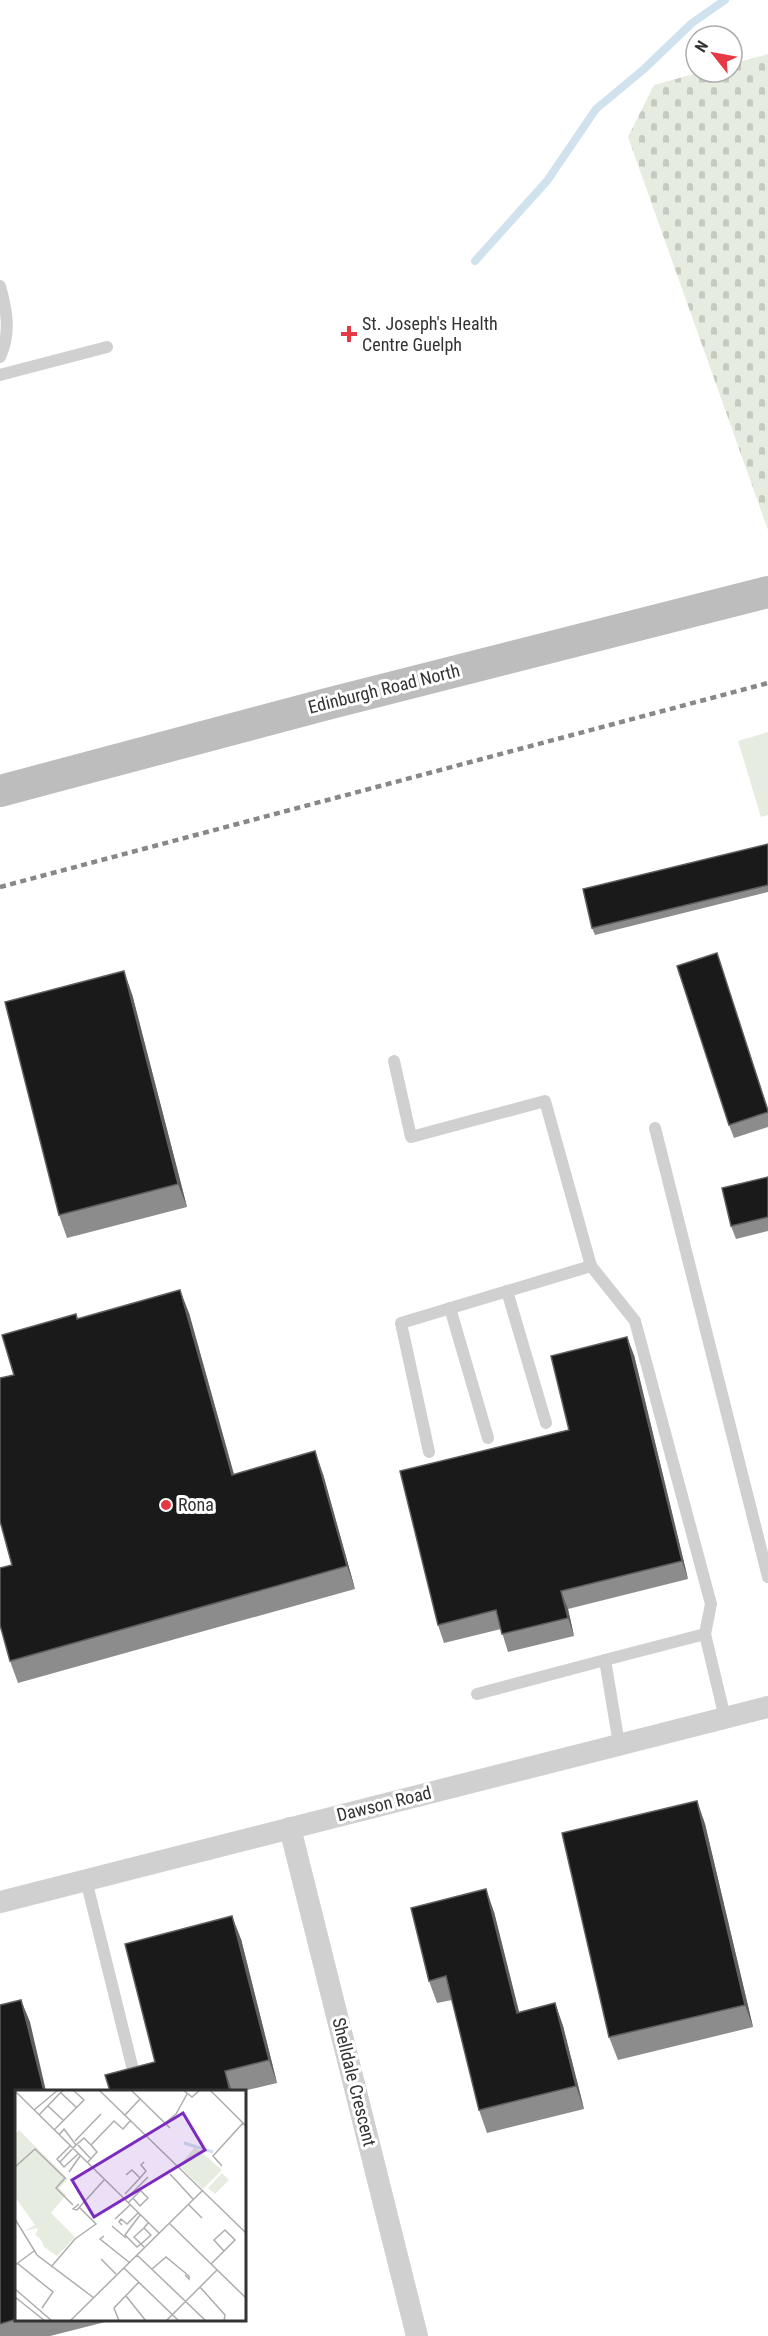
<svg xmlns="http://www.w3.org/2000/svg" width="768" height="2336" font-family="'Roboto Condensed',sans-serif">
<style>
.green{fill:#e6ecdf}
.cemetery{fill:url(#cemetery-stones)}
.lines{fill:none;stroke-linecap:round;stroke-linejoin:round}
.stream{stroke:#cfe2ee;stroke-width:8}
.lane{stroke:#d0d0d0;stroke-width:12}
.street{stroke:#d0d0d0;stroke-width:22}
.secondary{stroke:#bdbdbd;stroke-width:32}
.rail{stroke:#888;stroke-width:4.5;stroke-dasharray:6 4.5;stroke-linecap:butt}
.wall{fill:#8c8c8c}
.shaded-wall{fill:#5f5f5f}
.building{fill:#1a1a1a;stroke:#5f5f5f;stroke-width:1.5}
.poi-dot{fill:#e63946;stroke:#fff;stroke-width:2}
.labels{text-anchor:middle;stroke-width:6;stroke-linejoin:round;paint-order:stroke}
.poi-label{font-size:18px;fill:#333;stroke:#fff;text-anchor:start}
.street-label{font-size:18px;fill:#333;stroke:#fff}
.inset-river{fill:none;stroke:#cfe2ee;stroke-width:3}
.inset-road{fill:none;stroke:#adadad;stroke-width:1.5}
.view{fill:#7b2cbf;fill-opacity:0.15;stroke:#7b2cbf;stroke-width:3}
.inset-edge{fill:none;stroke:#333;stroke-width:3}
</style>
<defs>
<pattern id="cemetery-stones" width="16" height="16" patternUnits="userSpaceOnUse" patternTransform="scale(1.5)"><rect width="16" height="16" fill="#e6ecdf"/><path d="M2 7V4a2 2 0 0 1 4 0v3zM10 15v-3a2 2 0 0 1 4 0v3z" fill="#c6cbc0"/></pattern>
</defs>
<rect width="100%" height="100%" fill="#fff"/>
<path class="green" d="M768 732V815L761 817 738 741Z"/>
<path class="cemetery" d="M768 54V530L628 137 654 85 701 72H732V64Z"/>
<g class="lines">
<path class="stream" d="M475 261 547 181 596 109 644 69 692 23 725 0"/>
<g class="lane">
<path d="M0 286C7 311 11 333 0 357"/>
<path d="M0 375 107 347"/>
<path d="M394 1061 411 1137 545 1101 591 1266"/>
<path d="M655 1128 768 1577"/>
<path d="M507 1291 546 1423"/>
<path d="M450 1308 488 1438"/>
<path d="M429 1452 401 1323 591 1266 635 1321 711 1604 705 1634"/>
<path d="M477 1694 605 1660"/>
<path d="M619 1744 605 1660 705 1634 725 1718"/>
<path d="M86 1880 136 2082"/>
</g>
<g class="street">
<path d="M290 1828 417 2336"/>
<path d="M0 1902 768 1707"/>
</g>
<path class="secondary" d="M0 791 327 704 768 592"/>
<path class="rail" d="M0 887 768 683"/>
</g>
<g class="wall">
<path d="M768 844V892L595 935 592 928Z"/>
<path d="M717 953 768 1109V1127L734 1138 729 1125Z"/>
<path d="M132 994 187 1207 67 1238 59 1215Z"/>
<path d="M768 1177V1231L736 1239 731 1226Z"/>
<path d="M189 1313 234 1474H323L355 1589 18 1683 10 1661 12 1565 14 1375 76 1314 78 1319Z"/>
<path d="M634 1355 688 1579 568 1609 574 1636 508 1652 501 1629 444 1643 438 1625 569 1430Z"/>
<path d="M697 1801 705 1824 753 2027 618 2060 609 2037Z"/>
<path d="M494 1912 519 2012 555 2003 563 2026 584 2109 487 2133 479 2110 452 2000 437 2003 429 1981Z"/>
<path d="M241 1939 277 2083 243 2091H110L155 2062Z"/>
<path d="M0 2005 30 2022 16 2319H117L50 2336H0Z"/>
</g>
<g class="shaded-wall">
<path d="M124 971 132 994 187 1207 178 1184Z"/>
<path d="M180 1290 189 1313 240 1497 232 1475Z"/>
<path d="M627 1337 634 1355 688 1579 682 1561Z"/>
<path d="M315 1451 323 1474 355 1589 347 1566Z"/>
<path d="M561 1591 568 1609 574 1636 568 1618Z"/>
<path d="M697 1801 705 1824 753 2027 745 2005Z"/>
<path d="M486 1889 494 1912 525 2036 517 2013Z"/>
<path d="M232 1916 241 1939 277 2083 269 2060Z"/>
<path d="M21 2000 30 2022 46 2091H44Z"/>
<path d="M555 2003 563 2026 584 2109 576 2086Z"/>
<path d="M225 2071 232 2091H230Z"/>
</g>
<g class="building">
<path d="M768 844V885L592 928 583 889Z"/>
<path d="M717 953 768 1111V1112L729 1125 677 966Z"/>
<path d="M124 971 178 1184 59 1215 5 1002Z"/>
<path d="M768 1177V1217L731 1226 722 1188Z"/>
<path d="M180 1290 232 1475 315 1451 347 1566 10 1661 0 1625V1568L12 1565 0 1521V1378L14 1375 2 1335 76 1314 77 1319Z"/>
<path d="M627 1337 682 1561 561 1591 568 1618 502 1634 496 1610 438 1625 400 1471 569 1430 551 1356Z"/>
<path d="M697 1801 745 2005 609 2037 562 1833Z"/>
<path d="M486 1889 517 2013 555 2003 576 2086 479 2110 446 1976 429 1981 411 1908Z"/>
<path d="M232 1916 269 2060 225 2071 230 2091H110L105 2075 155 2062 125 1944Z"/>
<path d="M21 2000 44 2091H16L17 2319 0 2324V2005Z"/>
</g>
<g class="poi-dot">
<path d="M346 325h6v6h6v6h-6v6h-6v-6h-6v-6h6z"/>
<circle cx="166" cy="1505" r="6"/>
</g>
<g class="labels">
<g class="poi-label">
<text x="362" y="330">St. Joseph's Health<tspan x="362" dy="21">Centre Guelph</tspan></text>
<text x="178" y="1511">Rona</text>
</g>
<g class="street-label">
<text transform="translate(384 689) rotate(-14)" y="6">Edinburgh Road North</text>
<text transform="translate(384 1804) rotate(-14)" y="6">Dawson Road</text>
<text transform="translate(354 2082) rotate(76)" y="6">Shelldale Crescent</text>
</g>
</g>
<g transform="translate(15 2090)">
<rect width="231" height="231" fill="#fff"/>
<path d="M4 40 53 89 44 98 51 105 36 123 60 147 42 166 29 157 22 138 9 141 20 135 0 107V45ZM207 83 214 90 200 104 193 98Z" fill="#e6ecdf"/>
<path d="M20 62 33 72 24 80 21 90 47 108 34 123 0 93V79ZM27 135 33 141 47 144 52 155 41 165 20 144Z" fill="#e6ecdf"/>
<path d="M180 57 207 80 188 99 164 76Z" fill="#e6ecdf"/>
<path class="inset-river" d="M169 53 198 62"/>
<path class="inset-road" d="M84 0 231 143M116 0 155 38M168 0 177 7 185 0M195 0 231 36M0 1 144 143M46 3 61 17M33 16 48 30M19 20 43 0M24 25 48 0M110 25 125 9M150 33 161 24 172 4M39 40 69 10 58 0M44 45 49 39 61 55 45 72M60 51 86 24M61 55 69 48 76 55M63 55 76 69M55 56 42 69 49 77 63 64M72 73 82 62 76 55 99 31 108 39 115 31M207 76 198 66 228 33M0 77 20 59 50 88 41 98 58 115M54 82 65 66M155 84 178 109M125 88 131 81 126 75 129 72M110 104 125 88 117 80 111 85M110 110 133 87M113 113 125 101H126L133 108 125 116 118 108M64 114 58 119 62 120 89 90M173 114 187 128M125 125 110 145 122 157 126 154 129 157M0 129 22 165 79 208M100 129 115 115M154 133 231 208M107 135 104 132 106 129 112 134 123 123M97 136 111 148M129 138 119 147 126 154 136 145 129 138 133 133M89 146 85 149 115 173M122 165 191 231M86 169 101 184M2 173 38 202 27 218M196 174 220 150 210 140 199 150 209 161M0 175 19 161M36 177 60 149 81 134 64 117M109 178 164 231M137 179 151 167 174 186V189L170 185M185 197 210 225 209 231M0 199 37 231M111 206 131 231M0 207 30 231M55 231 187 101M104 231 99 218 124 192M151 231 202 180"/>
<path class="view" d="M168 23 190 60 79 127 57 90Z"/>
<rect width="231" height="231" class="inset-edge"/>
</g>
<g transform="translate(714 54) rotate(301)"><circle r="28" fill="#ffffff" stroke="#adadad" stroke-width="1.5"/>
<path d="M0-4.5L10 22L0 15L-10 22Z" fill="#e63946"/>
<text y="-9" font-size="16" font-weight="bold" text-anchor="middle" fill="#333333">N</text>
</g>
</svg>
